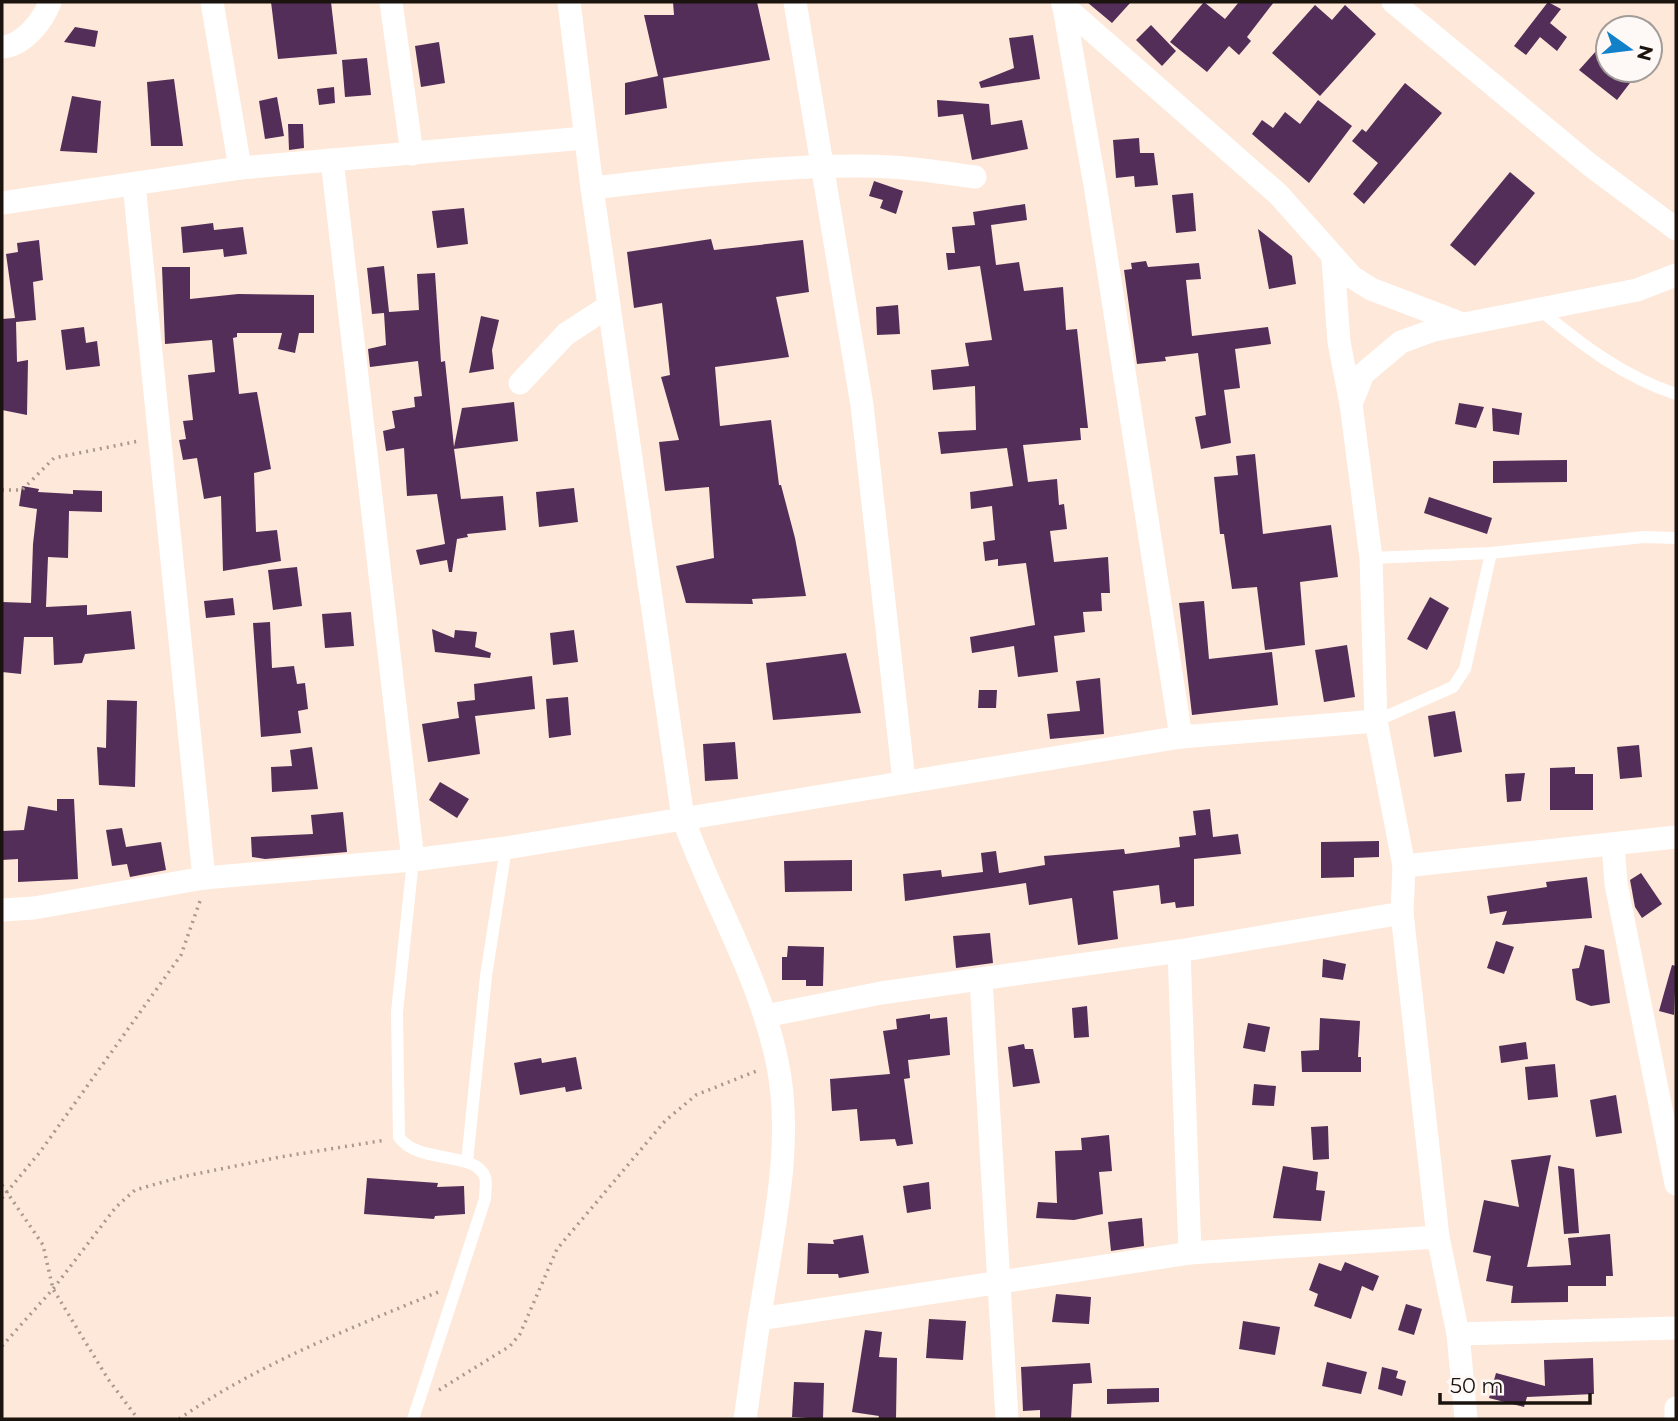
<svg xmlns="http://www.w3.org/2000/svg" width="1678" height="1421" font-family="Montserrat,sans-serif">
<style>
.building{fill:#522e59}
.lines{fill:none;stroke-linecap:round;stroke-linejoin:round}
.path{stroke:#a9998d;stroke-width:3.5;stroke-dasharray:2 5;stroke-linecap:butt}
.service{stroke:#fff;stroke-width:12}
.minor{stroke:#fff;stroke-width:23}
</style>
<rect width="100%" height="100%" fill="#fee8d9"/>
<g class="building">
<path d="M271 2H331L337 54 278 59Z"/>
<path d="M673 2H757L770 60 663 78 667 108 625 115V83L658 76 644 15H674Z"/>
<path d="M1087 2H1131L1112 23Z"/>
<path d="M1204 2 1225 19 1239 2H1274L1247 37 1251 41 1239 55 1229 46 1207 72 1170 42Z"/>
<path d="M1548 2 1561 9 1550 23 1567 37 1557 51 1540 37 1526 55 1514 46Z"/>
<path d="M1315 5 1332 20 1345 5 1376 34 1320 96 1272 53Z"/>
<path d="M1151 25 1176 51 1162 66 1136 40Z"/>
<path d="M75 27 98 31 95 47 64 42Z"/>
<path d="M1033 35 1040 79 981 88 979 82 1014 68 1009 38Z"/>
<path d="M439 42 445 83 421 87 415 46Z"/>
<path d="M1597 50 1608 59V70H1622L1633 79 1617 100 1579 70Z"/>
<path d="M367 58 371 95 345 97 342 60Z"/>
<path d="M174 79 183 146H151L147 82Z"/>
<path d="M1405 83 1442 113 1364 204 1353 194 1378 163 1352 141 1362 129 1366 132Z"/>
<path d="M334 87 335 103 319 105 317 89Z"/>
<path d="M72 96 101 101 97 153 60 151Z"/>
<path d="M277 97 284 136 265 139 259 101Z"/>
<path d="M937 100 989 104 991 125 1022 120 1028 149 972 160 963 114 938 117Z"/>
<path d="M1318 100 1352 126 1309 183 1252 134 1262 120 1273 128 1285 112 1300 124Z"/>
<path d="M288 124H303L304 148 289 150Z"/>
<path d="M1139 138 1140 153H1154L1158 185 1135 187 1134 176 1116 178 1113 140Z"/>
<path d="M1510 172 1535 193 1475 266 1450 245Z"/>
<path d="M874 181 903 191 896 214 880 208 883 200 869 196Z"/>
<path d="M1193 193 1196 231 1176 233 1172 195Z"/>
<path d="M1025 204 1027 220 991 225 996 265 1019 262 1024 291 1063 287 1066 330 1077 329 1088 428H1080L1081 440 1023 445 1028 482 1057 479 1059 505 1064 504 1067 529 1050 531 1054 562 1108 557 1110 593H1101L1102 611 1083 612 1085 632 1054 636 1058 672 1018 677 1014 646 972 653 970 637 1035 625 1026 563 998 566V559L985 561 983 542 995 540 992 506 971 509 970 492 1013 486 1007 448 941 454 938 432 976 430 975 386 933 390 931 370 969 366 965 343 992 340 980 266 948 270 946 253H955L952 227 975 225 973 212Z"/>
<path d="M464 208 468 244 437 248 432 211Z"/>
<path d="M213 223 214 230 243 227 247 254 224 257 223 249 183 253 181 227Z"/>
<path d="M1258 229 1292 256 1296 284 1269 289Z"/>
<path d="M711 239 714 250 803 240 809 292 776 297 789 357 715 367 720 426 771 420 779 485H781L795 538 806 596 752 599 753 604 686 603 676 566 714 558 709 487 665 491 659 442 679 440 661 377 670 375 662 303 634 308 627 252Z"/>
<path d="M39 240 43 280 33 282 36 320 16 322 17 362 28 360 27 415 2 410V319L15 318 6 254 18 252 17 243Z"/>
<path d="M1146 261 1148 267 1199 263 1201 279 1186 280 1192 336 1268 327 1271 344 1235 349 1240 388 1224 390 1231 443 1201 449 1195 417 1206 415 1198 353 1165 357 1166 361 1137 364 1124 270 1132 269 1131 263Z"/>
<path d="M384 266 389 312 419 310 417 274 435 273 441 362 445 361 454 447 462 408 514 402 518 441 454 449 461 499 503 496 506 530 467 534 468 537 457 539 452 572H449L447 560 420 565 416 550 445 544 437 494 407 496 404 448 386 451 383 431 395 428 392 411 415 407 414 397 422 396 418 361 370 367 368 349 386 345 384 313 372 314 367 268Z"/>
<path d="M162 267H190V299L238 294 314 295V333H299L295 353 278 349 282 333H237V337L233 338 239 394 257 392 271 469 254 473 256 532 277 530 281 561 223 571 221 496 204 499 197 458 183 460 179 440 186 439 183 421 193 420 188 375 215 372 212 340 165 344Z"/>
<path d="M898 305 900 334 877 335 876 307Z"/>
<path d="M481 316 499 320 492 350 494 369 469 373Z"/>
<path d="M84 327 86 343 97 341 100 366 66 370 61 330Z"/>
<path d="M1459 403 1484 407 1476 428 1455 424Z"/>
<path d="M1492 408 1522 413 1519 435 1493 431Z"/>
<path d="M1255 454 1263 534 1331 525 1338 577 1300 582 1305 645 1265 650 1257 587 1232 589 1224 534H1220L1214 477 1238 475 1236 456Z"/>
<path d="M1567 460V482L1493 483V461Z"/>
<path d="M22 486 39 489 38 492 73 494V490L102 491V512L69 511 68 558 48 557 46 607 87 605V615L131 611 135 649 85 654 82 663 54 665 53 637H24L21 674 2 672V602L31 603 33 544 37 509 19 506Z"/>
<path d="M574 488 578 522 539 527 536 492Z"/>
<path d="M1429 497 1492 518 1487 534 1424 513Z"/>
<path d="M297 567 302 606 273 610 268 570Z"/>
<path d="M1430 597 1449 608 1427 650 1407 639Z"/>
<path d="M233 598 235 615 206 618 204 601Z"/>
<path d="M1204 601 1209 659 1272 652 1278 705 1192 715 1179 603Z"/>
<path d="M351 612 354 646 325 648 322 614Z"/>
<path d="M270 622 272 668 294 666 297 684 305 683 308 709 298 711 301 733 261 737 253 623Z"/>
<path d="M432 629 454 638 455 630 477 632 475 647 491 653 490 658 435 652Z"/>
<path d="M574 630 578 662 553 665 550 633Z"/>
<path d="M1347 645 1355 697 1324 702 1315 650Z"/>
<path d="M846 653 861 713 773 720 766 663Z"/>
<path d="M532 676 535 709 475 716 480 754 428 762 422 724 459 718 457 702 475 700 474 684Z"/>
<path d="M1100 678 1104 734 1050 739 1047 714 1080 711 1076 681Z"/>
<path d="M979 690H997L996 708H978Z"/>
<path d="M568 697 571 735 549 738 546 699Z"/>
<path d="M107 700 137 701 135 787 99 785 97 747 106 748Z"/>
<path d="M1455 711 1462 752 1434 757 1428 716Z"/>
<path d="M735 742 738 779 705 781 703 744Z"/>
<path d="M1639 745 1642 777 1620 779 1617 747Z"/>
<path d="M312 747 318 789 272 792 271 767 292 766 290 750Z"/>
<path d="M1575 767V774H1593V810H1550V768Z"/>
<path d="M1525 773 1521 801 1507 802 1505 774Z"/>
<path d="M440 782 469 799 457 818 429 800Z"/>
<path d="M57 799H74L78 879 18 882V859L2 860V831L24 830 28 806 57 811Z"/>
<path d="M1210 809 1213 837 1238 834 1241 854 1194 859V906L1176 908 1175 902 1161 904 1159 885 1113 891 1118 939 1078 945 1072 898 1029 905 1026 883 905 901 903 874 941 870 942 877 983 872 981 853 996 851 999 873 1045 865 1044 856 1124 849 1125 854 1180 847 1179 837 1196 835 1193 811Z"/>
<path d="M343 812 347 852 265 859 252 857 251 837 313 834 311 815Z"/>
<path d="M122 828 126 847 161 842 166 870 130 877 127 864 112 866 106 830Z"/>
<path d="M1379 841V857L1354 858V877L1321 878V842Z"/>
<path d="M852 860V891L785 892 784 861Z"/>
<path d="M1641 873 1662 904 1642 918 1635 907 1630 880Z"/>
<path d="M1587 877 1592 918 1502 925 1507 911 1490 914 1487 896 1547 887 1546 882Z"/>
<path d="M990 933 993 963 956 968 953 936Z"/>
<path d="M1496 941 1514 947 1504 974 1487 968Z"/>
<path d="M1585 945 1604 950 1610 1003 1591 1006 1576 1000 1572 969 1579 968Z"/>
<path d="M788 946 824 947 823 986H806V980H782V957H787Z"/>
<path d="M1323 959 1346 964 1343 980 1322 977Z"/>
<path d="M1672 965 1676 966 1674 1015 1659 1011Z"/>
<path d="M1087 1006 1089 1037 1074 1038 1072 1008Z"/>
<path d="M930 1014V1019L947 1017 950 1055 908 1060 910 1078 904 1079 913 1144 897 1146 895 1139 860 1141 857 1109 832 1111 830 1079 890 1074 883 1031 897 1029 896 1019Z"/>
<path d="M1320 1018 1360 1021 1358 1057H1361V1072H1302L1301 1051 1319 1050Z"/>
<path d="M1248 1023 1270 1027 1265 1052 1243 1048Z"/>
<path d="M1526 1042 1528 1059 1501 1063 1499 1046Z"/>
<path d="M1024 1044 1025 1049H1033L1040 1083 1013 1087 1008 1047Z"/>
<path d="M576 1057 582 1089 566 1092 565 1087 520 1095 514 1063 541 1058 542 1063Z"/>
<path d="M1555 1064 1558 1097 1528 1100 1525 1067Z"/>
<path d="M1254 1084 1276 1086 1274 1106 1252 1105Z"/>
<path d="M1616 1095 1622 1133 1596 1137 1590 1100Z"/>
<path d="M1328 1126 1329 1159 1313 1160 1311 1127Z"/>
<path d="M1109 1135 1112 1171 1099 1172 1103 1214 1074 1220 1036 1218 1038 1202 1057 1203 1055 1151 1082 1150 1081 1138Z"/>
<path d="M1551 1155 1527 1267 1571 1265 1568 1238 1610 1234 1613 1276H1606V1286H1568V1302L1511 1303 1513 1286 1486 1281 1491 1256 1473 1252 1484 1200 1519 1207 1511 1160Z"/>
<path d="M1283 1166 1318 1172 1316 1190 1325 1191 1321 1221 1273 1218Z"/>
<path d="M1558 1166 1574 1169 1579 1233 1564 1234Z"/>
<path d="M367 1178 438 1183 437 1187 464 1186 465 1214 435 1216 434 1219 364 1214Z"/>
<path d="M929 1182 931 1209 907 1213 903 1186Z"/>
<path d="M1142 1218 1144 1246 1111 1251 1108 1222Z"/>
<path d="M863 1235 869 1273 839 1278 838 1274H807L808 1243 834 1244 833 1240Z"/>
<path d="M1345 1262 1379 1276 1373 1291 1362 1286 1351 1319 1314 1306 1318 1294 1309 1290 1319 1263 1341 1271Z"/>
<path d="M1056 1294 1091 1297 1089 1324 1052 1322Z"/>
<path d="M1406 1304 1422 1309 1414 1335 1398 1330Z"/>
<path d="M929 1319 966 1321 963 1360 926 1358Z"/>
<path d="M1243 1321 1280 1327 1275 1355 1239 1349Z"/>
<path d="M865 1330 882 1332 879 1357 897 1358 896 1419H878L879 1416 852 1412Z"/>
<path d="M1593 1358 1594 1394 1527 1397 1524 1407 1489 1398 1496 1373 1545 1386 1544 1360Z"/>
<path d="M1327 1362 1367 1372 1361 1394 1322 1386Z"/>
<path d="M1090 1363 1092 1383 1073 1384 1071 1419H1040V1410L1023 1411 1021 1367Z"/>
<path d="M1382 1367 1398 1371 1396 1378 1406 1381 1402 1396 1378 1389Z"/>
<path d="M794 1382 824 1383 823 1419 792 1417Z"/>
<path d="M1159 1388V1402L1107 1404V1389Z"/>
</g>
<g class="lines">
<g class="path">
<path d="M2 490H22L54 458 139 441"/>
<path d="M2 1185 43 1245 53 1289 108 1379 138 1419"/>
<path d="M2 1198 40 1152 181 955 200 901"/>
<path d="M2 1346 53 1289 116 1207 135 1190 181 1177 280 1157 386 1140"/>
<path d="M439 1390 510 1346 520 1334 557 1249 665 1121 696 1095 759 1070"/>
<path d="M179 1419C258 1364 349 1329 438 1292"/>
</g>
<g class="service">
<path d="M1540 310C1582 345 1624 377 1676 394"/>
<path d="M1371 558 1491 553 1644 537 1676 538"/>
<path d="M1376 721 1453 687 1465 669 1491 553"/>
<path d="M467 1162 486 976 506 848"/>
<path d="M413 1419 485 1199C485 1192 487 1182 485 1177 475 1150 418 1165 399 1137L397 1012 413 860"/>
</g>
<g class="minor">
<path d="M212 2 240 168"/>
<path d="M391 2 412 154"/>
<path d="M569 2 592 188 683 818C712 900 759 975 777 1061 794 1139 774 1226 762 1303 755 1342 751 1381 745 1419"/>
<path d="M795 2 862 405 904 781"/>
<path d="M1393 2 1590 165 1676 229"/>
<path d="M1063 5 1278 194 1352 277 1371 289 1460 323"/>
<path d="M2 47C23 46 43 21 50 2"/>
<path d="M332 160 413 860"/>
<path d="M134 184 204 878"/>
<path d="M592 188C682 178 773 165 863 166 901 166 938 172 975 177"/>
<path d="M2 203 240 168 585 138"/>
<path d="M1333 259 1339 342 1351 404"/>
<path d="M520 383 566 334 609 306"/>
<path d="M1181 737 1376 721"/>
<path d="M1613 844 1616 884 1676 1184"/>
<path d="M1404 866 1376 721 1371 558 1351 404 1363 374 1401 342 1434 330 1637 290 1676 275"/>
<path d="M2 910 34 908 204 878 413 860 506 848 1181 737 1096 191 1063 2"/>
<path d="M1179 951 1190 1253"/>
<path d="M981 980 1007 1419"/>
<path d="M765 1016 881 993 1179 951 1402 913"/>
<path d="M759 1319 1190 1253 1438 1237"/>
<path d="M1458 1334 1676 1328"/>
<path d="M1466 1419 1458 1334 1438 1237 1402 913 1404 866 1676 837"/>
<path d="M1676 1419V1408"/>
</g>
</g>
<rect width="1678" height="1421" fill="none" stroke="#1a130e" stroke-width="7"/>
<g transform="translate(1629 49) rotate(104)"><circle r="33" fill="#fef9f6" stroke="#a39d99" stroke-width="2"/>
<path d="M0-5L12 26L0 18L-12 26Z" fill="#1381ca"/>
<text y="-10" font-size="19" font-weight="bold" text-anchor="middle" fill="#1a130e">N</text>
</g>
<path d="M1440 1393v10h150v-10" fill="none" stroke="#1a130e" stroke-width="3.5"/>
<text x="1450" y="1393" font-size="21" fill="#1a130e" stroke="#fef9f6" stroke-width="5" paint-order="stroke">50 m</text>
</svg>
